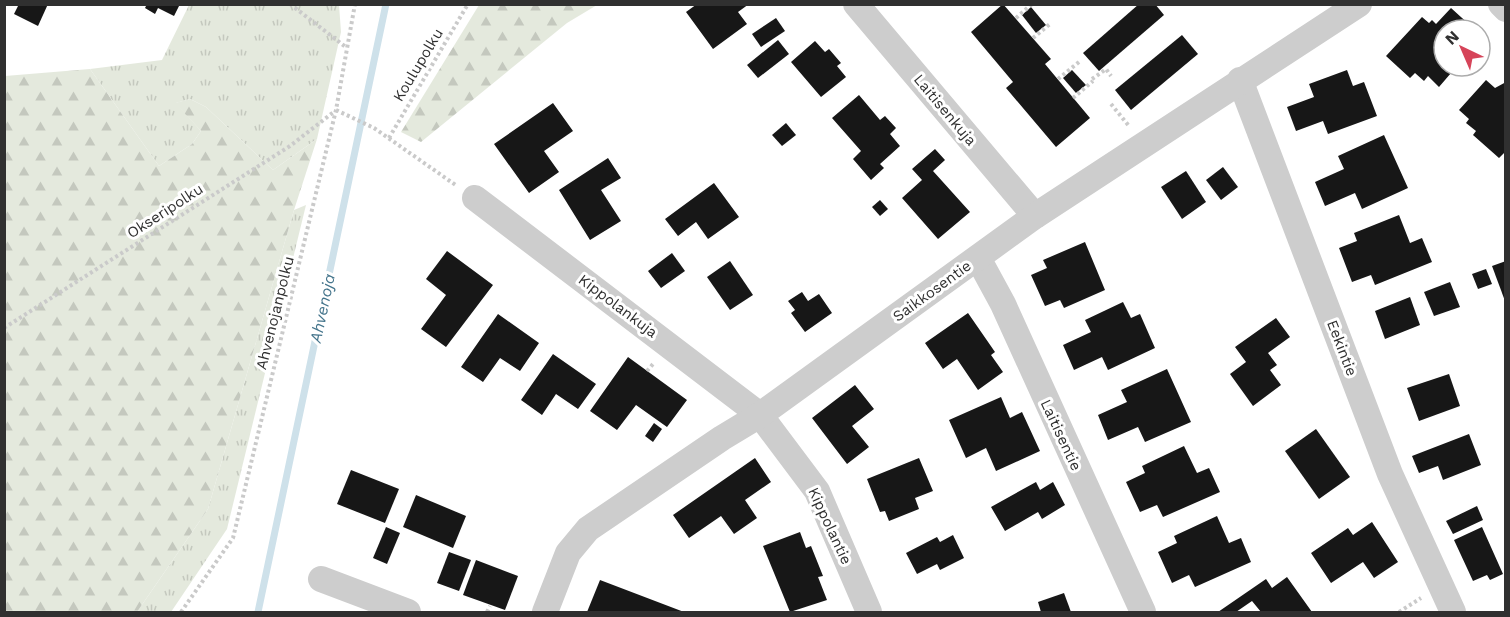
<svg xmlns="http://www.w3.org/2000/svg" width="1510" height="617" font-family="'Work Sans',sans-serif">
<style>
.grass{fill:url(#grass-tufts)}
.forest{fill:url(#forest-firs)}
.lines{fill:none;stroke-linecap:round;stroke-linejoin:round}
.stream{stroke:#cee1ea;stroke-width:7}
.building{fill:#171717}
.path{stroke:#cacaca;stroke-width:4;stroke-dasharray:3 3;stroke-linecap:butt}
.minor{stroke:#cdcdcd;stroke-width:26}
.labels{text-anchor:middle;stroke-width:6;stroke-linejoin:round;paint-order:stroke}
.street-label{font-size:15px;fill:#303030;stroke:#fff}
.water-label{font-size:16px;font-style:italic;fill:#45758c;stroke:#fff}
</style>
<defs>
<pattern id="grass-tufts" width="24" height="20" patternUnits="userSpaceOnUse" patternTransform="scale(1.5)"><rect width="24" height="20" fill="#e4e9dd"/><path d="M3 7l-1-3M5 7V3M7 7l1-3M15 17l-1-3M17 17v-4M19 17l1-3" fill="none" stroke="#c4c8be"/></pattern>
<pattern id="forest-firs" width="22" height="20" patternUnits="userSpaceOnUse" patternTransform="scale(1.5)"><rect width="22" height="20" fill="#e4e9dd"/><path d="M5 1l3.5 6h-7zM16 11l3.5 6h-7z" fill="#c4c8be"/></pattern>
</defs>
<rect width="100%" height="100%" fill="#fff"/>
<g class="grass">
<path d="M189 5H339L341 32 317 139 273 170 206 107 190 99 176 103 201 131 192 144 159 166 90 69 162 60Z"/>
<path d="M306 205 227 529 171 612H137L208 509 294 210Z"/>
</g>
<g class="forest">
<path d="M479 5H597L567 23 421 142 401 132Z"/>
<path d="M90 69 159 166 192 144 201 131 175 103 190 99 206 107 273 170 317 139 294 210 208 509 137 612H5V76Z"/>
</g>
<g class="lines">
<path class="stream" d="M258 612 386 4"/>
</g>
<g class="building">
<path d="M19 4H48L38 26 14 14Z"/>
<path d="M147 4H180L174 16 158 8 155 14 145 8Z"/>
<path d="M697 4H749L738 12 747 24 713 49 686 12Z"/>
<path d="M1003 4 1051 59 1045 64 1090 118 1056 147 1006 88 1013 82 971 32Z"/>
<path d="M1139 4H1155L1164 15 1099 71 1083 53Z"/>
<path d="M1031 7 1046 25 1036 33 1022 15Z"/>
<path d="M1451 8 1472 27 1469 30H1444V66H1457L1439 87 1428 76 1424 81 1415 73 1410 78 1386 56 1422 17 1429 23 1432 20 1436 24Z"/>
<path d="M776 18 785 31 761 47 752 34Z"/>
<path d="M1182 35 1198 54 1131 110 1115 90Z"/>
<path d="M778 40 789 54 758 78 747 65Z"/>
<path d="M815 41 825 52 829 49 841 63 837 66 846 77 821 97 791 62Z"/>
<path d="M1072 70 1086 85 1076 93 1063 78Z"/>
<path d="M1347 70 1353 86 1364 82 1377 116 1328 134 1323 121 1296 131 1287 107 1314 97 1309 84Z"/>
<path d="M1486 80 1495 88 1506 82V151L1499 158 1473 135 1476 131 1466 123 1469 119 1459 110Z"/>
<path d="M859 95 880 120 885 116 896 128 890 134 900 146 880 164 884 168 871 180 853 159 861 151 832 118Z"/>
<path d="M553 103 573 131 544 151 559 172 529 193 494 144Z"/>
<path d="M786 123 796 135 782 146 772 135Z"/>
<path d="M1384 135 1408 188 1362 209 1355 193 1325 206 1315 182 1344 169 1338 156Z"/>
<path d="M935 149 945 160 933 171 970 212 938 239 902 198 922 180 912 169Z"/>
<path d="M608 158 621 178 601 190 621 221 590 240 559 190Z"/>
<path d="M1223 167 1238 187 1221 200 1206 180Z"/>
<path d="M1186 171 1206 202 1182 219 1161 187Z"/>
<path d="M714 183 739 217 708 239 696 222 678 236 665 219Z"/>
<path d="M880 200 888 209 880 216 872 207Z"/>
<path d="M1399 215 1410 243 1422 238 1432 262 1375 285 1371 275 1352 282 1339 248 1357 241 1354 233Z"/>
<path d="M1085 242 1105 290 1064 308 1060 300 1045 306 1031 275 1047 268 1043 260Z"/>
<path d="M447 251 493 285 446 347 421 329 446 295 426 279Z"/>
<path d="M672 253 685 271 661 288 648 271Z"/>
<path d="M730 261 753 295 730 310 707 277Z"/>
<path d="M1506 261V301H1505L1492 266Z"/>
<path d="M1486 269 1492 284 1478 289 1472 274Z"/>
<path d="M1450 282 1460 307 1434 316 1424 292Z"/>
<path d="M802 292 808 301 819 294 832 313 805 332 791 313 795 310 788 301Z"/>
<path d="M1410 297 1420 325 1385 339 1375 311Z"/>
<path d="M1123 302 1131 318 1140 314 1155 348 1108 370 1102 357 1074 370 1063 345 1091 332 1085 320Z"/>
<path d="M968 313 995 352 991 355 1003 372 978 390 957 359 943 369 925 343Z"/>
<path d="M498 314 539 343 520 371 500 358 483 382 461 367Z"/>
<path d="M1276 318 1290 337 1268 353 1277 365 1270 370 1281 385 1253 406 1230 374 1246 362 1235 347Z"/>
<path d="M553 354 596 384 578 409 556 394 542 415 521 400Z"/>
<path d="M628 357 687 400 667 427 636 405 617 430 590 411Z"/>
<path d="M1167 369 1191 422 1145 442 1138 427 1108 440 1098 415 1127 402 1121 390Z"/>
<path d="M1449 374 1460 406 1419 421 1407 388Z"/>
<path d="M855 385 874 409 852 426 869 447 847 464 812 418Z"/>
<path d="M1001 397 1010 418 1022 412 1040 451 996 471 986 448 966 458 949 420Z"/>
<path d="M654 423 662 429 653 442 645 436Z"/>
<path d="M1316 429 1350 477 1319 499 1285 451Z"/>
<path d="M1469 434 1481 465 1443 480 1438 466 1419 473 1412 456Z"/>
<path d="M1184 446 1197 473 1209 468 1220 492 1163 517 1157 505 1140 512 1126 482 1145 473 1142 466Z"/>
<path d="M755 458 771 482 745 500 757 518 734 534 721 516 689 538 673 515Z"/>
<path d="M919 458 933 491 915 498 919 509 889 521 885 511 880 512 867 479Z"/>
<path d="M351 470 399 489 385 523 337 504Z"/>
<path d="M1036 482 1040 490 1053 482 1065 505 1042 519 1038 512 1005 531 991 507Z"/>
<path d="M416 495 466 516 453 548 403 527Z"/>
<path d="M1477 506 1483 520 1453 534 1446 521Z"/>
<path d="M1217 516 1229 543 1241 538 1251 562 1195 587 1189 575 1172 583 1158 552 1177 543 1174 536Z"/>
<path d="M1372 522 1398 562 1374 578 1363 562 1331 583 1311 553 1348 528 1353 535Z"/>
<path d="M386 527 400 533 387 564 373 558Z"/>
<path d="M1482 527 1503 574 1490 580 1487 575 1473 581 1454 540Z"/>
<path d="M800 532 806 548 811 546 823 576 818 577 827 600 790 612 763 546Z"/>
<path d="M953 535 964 558 940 570 937 564 917 574 906 553 937 537 940 542Z"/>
<path d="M449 552 471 560 459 591 437 583Z"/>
<path d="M476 560 518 576 505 610 463 595Z"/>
<path d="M1287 577 1312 612H1261L1252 601 1236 612H1218L1266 579 1272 588Z"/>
<path d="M600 580 684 612H587Z"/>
<path d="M1064 593 1071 612H1041L1038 602Z"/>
</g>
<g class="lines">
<g class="path">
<path d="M290 4 347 48"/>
<path d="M1016 18 1032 4"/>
<path d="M1033 38 1050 24"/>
<path d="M1058 79 1079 62"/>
<path d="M1092 79 1106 69 1111 76"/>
<path d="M1073 98 1093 81"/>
<path d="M1111 104 1129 126"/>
<path d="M336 110 374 128 457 186"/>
<path d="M389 138 468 4"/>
<path d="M4 328 290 146 335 111"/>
<path d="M647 371 653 364"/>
<path d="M181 612 233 538 336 110 355 4"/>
<path d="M487 612 490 606"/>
<path d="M1399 612 1421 598"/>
</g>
<g class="minor">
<path d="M856 4 1035 216"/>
<path d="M1501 4 1506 9"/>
<path d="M1240 80 1390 474 1453 612"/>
<path d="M475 198 760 415 817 491 869 612"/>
<path d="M978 258 1003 304 1143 612"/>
<path d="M321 579 408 612"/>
<path d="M545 612 568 553 588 529 722 438 760 415 1035 216 1359 4"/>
</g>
</g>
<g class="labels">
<g class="street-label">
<text transform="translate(418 65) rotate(-59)" y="5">Koulupolku</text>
<text transform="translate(945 110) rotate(50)" y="5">Laitisenkuja</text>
<text transform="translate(165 211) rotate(-33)" y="5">Okseripolku</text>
<text transform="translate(932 291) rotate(-36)" y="5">Saikkosentie</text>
<text transform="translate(618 306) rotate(37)" y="5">Kippolankuja</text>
<text transform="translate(275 313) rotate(-76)" y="5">Ahvenojanpolku</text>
<text transform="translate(1342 348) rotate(69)" y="5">Eekintie</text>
<text transform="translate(1061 435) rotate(65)" y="5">Laitisentie</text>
<text transform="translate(830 526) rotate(65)" y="5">Kippolantie</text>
</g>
<g class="water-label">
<text transform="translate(322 308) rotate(-78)" y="6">Ahvenoja</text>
</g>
</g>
<rect width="1510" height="617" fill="none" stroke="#303030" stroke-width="12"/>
<g transform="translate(1462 48) rotate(316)"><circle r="28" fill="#ffffff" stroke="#acacac" stroke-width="1.5"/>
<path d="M0-4.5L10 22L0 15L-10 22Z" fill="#d64459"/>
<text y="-9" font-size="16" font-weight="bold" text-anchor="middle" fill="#303030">N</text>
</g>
</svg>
